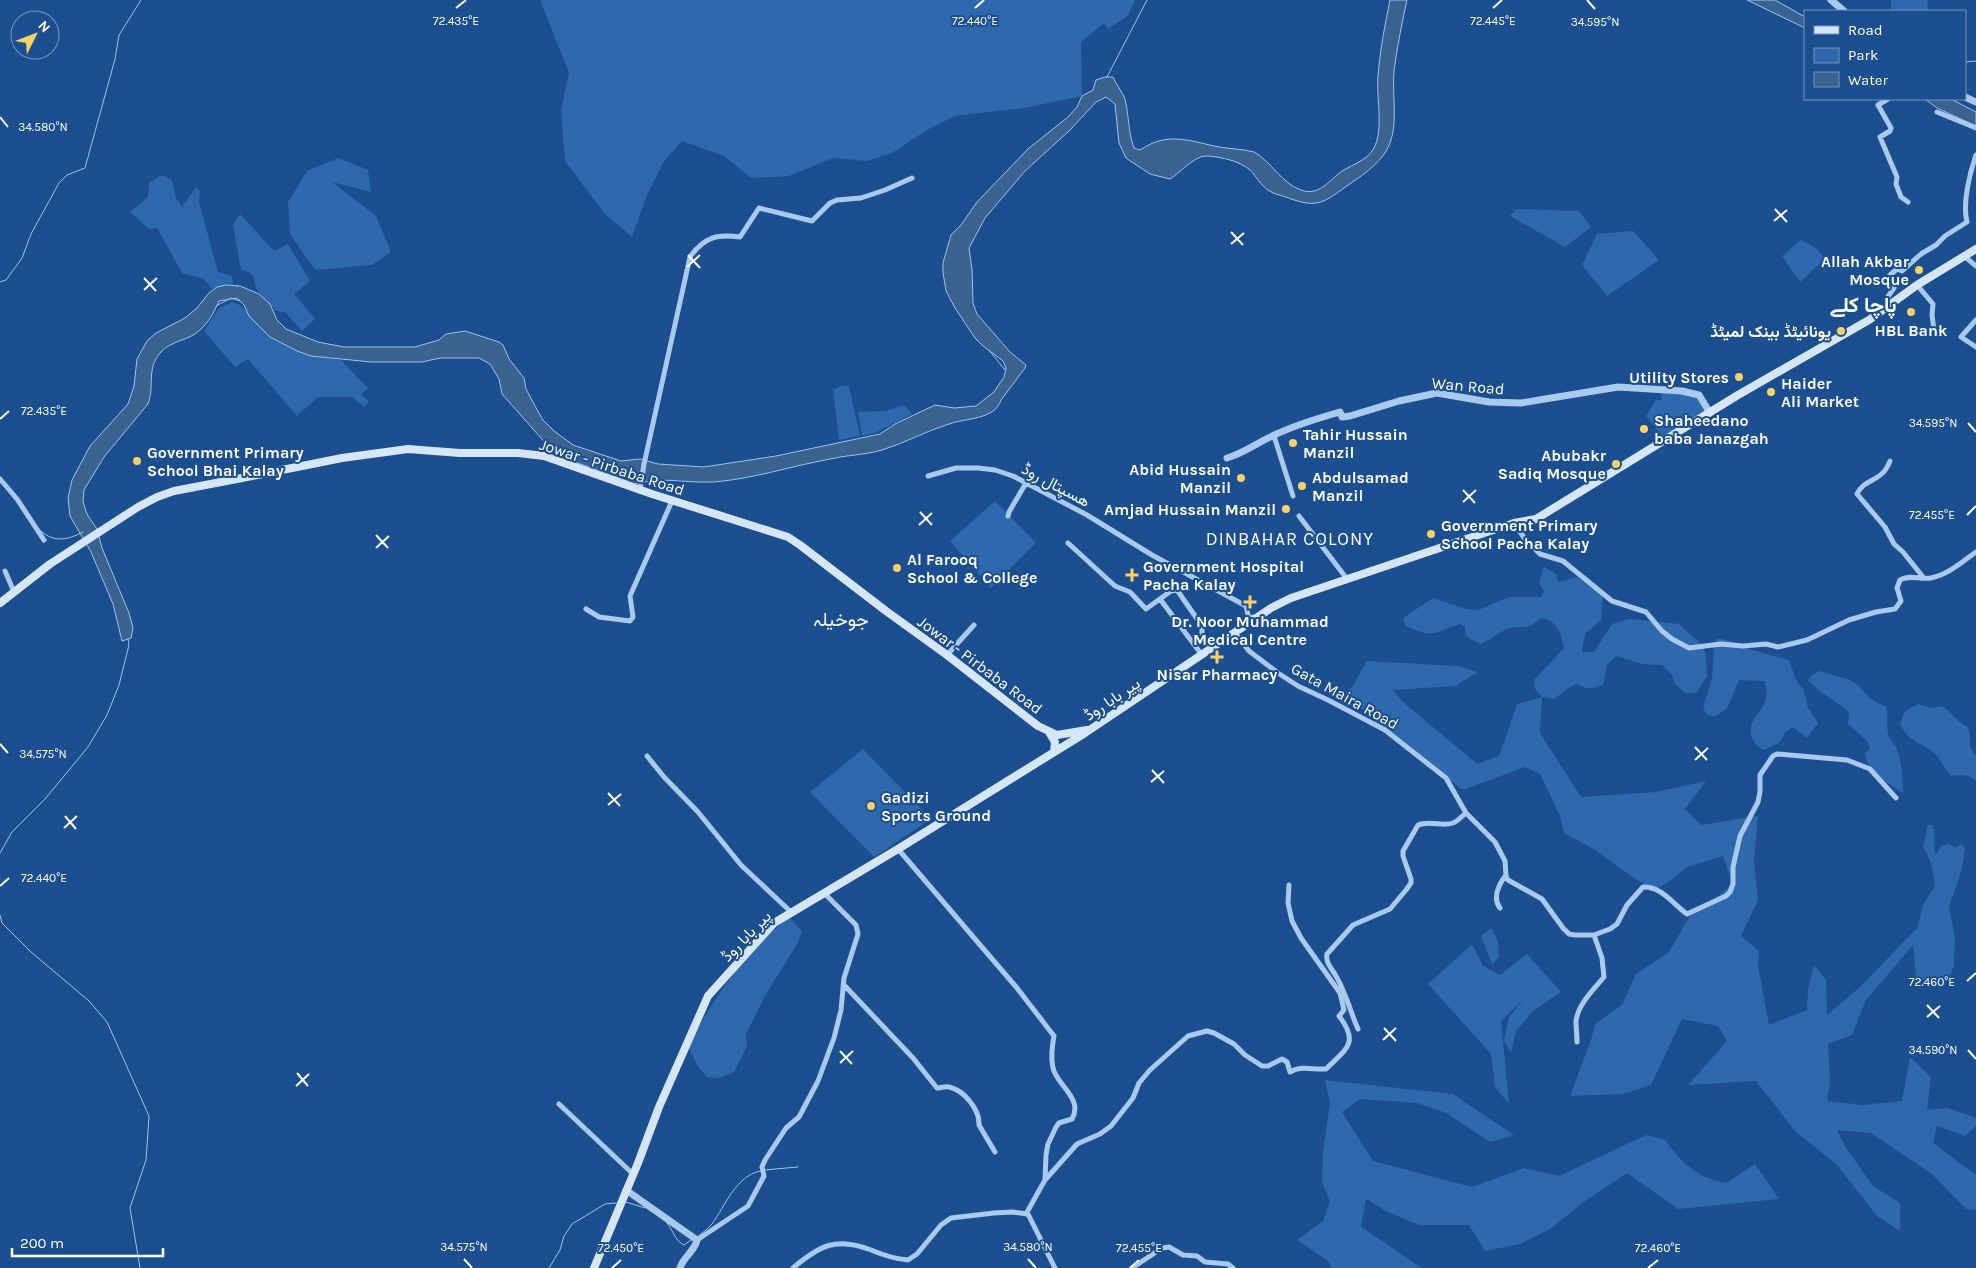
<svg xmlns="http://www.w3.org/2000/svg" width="1976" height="1268" viewBox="0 0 1976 1268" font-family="Karla,Vazirmatn,sans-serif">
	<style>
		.green { fill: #2e69ad }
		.water { fill: #3c6290; stroke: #9cc4f0 }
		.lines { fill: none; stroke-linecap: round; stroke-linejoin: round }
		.stream { stroke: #9cc4f0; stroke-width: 1 }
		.minor { stroke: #a9c9ee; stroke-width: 5 }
		.tertiary { stroke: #a9c9ee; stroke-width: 7 }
		.secondary { stroke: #d6e6fa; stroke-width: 8 }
		.ticks { fill: none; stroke: #fff; stroke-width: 2 }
		.poi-dot { fill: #ffd166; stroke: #1b4f8f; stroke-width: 2 }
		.labels { text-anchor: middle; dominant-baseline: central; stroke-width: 4; stroke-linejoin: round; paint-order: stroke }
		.poi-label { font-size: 16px; font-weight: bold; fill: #fff; stroke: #1b4f8f; text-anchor: start }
		.street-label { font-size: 16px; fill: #fff; stroke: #1b4f8f }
		.neighbourhood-label { font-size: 18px; letter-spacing: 1px; fill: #fff; stroke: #1b4f8f }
		.quarter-label { font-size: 19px; fill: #fff; stroke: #1b4f8f }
		.district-label { font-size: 21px; font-weight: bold; fill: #fff; stroke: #1b4f8f }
		.ticks-label { font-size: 12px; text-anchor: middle; fill: #fff; stroke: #1b4f8f; stroke-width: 4; stroke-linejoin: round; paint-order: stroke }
	</style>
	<rect width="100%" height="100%" fill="#1b4f8f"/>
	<!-- green -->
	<path class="green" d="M540,0H1135L1128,16L1108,29L1104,23L1081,42L1082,96L1024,108L955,116L927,130L892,153L867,161L833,158L789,176L751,178L724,156L682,141L664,161L647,195L632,237L604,213L565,161L561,110L569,73Z
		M1891,0H1928L1927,11H1891Z
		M338,158L368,170L371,192L332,182L376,216L391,252L372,265L315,270L290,234L288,202L307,171Z
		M162,175L172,180L176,198L182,207L196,187L200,191L199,202L218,272L232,276L233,284L212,289L204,279L182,273L157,228L149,229L130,212L148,197L149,183Z
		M1516,209L1579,211L1591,227L1565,247L1510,216Z
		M240,214L274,251L288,244L310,281L294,294L315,319L302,331L285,312L276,311C270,304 261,297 257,289C252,277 258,274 241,270L233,225Z
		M1633,231L1659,260L1607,296L1582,265L1597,234Z
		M1801,240L1816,248L1825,259L1800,282L1782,256Z
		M232,302L240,305L270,337L297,351L326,358L341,360L368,388L361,394L369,402L364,407L352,397H318L297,416L248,359L235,367L204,331L219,308Z
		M841,386H849L860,436L839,440L833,390Z
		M1661,392L1694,393L1710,413L1665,440L1646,416L1656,400H1662Z
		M904,405L912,414L875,433L862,436L858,412L886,411Z
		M995,501L1036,543L991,588L950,541Z
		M1544,567L1556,574L1558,582L1577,577L1594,587L1603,597L1601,620L1585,634L1582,652H1594L1612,624L1629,619L1679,624L1702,645L1706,655L1707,676L1696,693H1685L1675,684L1672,675L1662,665L1642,664L1616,656L1607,665L1603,685C1593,689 1587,690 1577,684L1570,687L1554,699L1542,697L1540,733L1581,797L1656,792L1706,781L1685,809L1701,825L1758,816L1754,862L1758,900L1741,936L1759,951L1758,966L1769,1025L1807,1010L1808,990L1814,965L1826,980L1827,1015L1860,987L1917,928L1923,905L1935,886L1931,863L1923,846L1928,825H1932C1937,837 1932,844 1936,854L1941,846L1949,844L1955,848L1962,844L1965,849L1962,869L1949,907L1955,937L1954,966L1944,987L1929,978L1921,984L1916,977L1913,945L1866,1000L1852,1035L1828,1044L1830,1082L1827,1101L1863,1105L1902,1101L1910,1057L1931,1077L1927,1110L1948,1108L1976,1118V1126L1965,1136L1937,1126L1933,1143L1976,1175V1210L1966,1209L1932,1174L1871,1133L1837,1130L1846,1148L1873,1186L1900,1203V1231L1877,1216L1836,1164L1795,1131L1756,1081L1688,1085L1727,1041L1718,1026L1682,1019L1651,1085L1623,1094L1570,1096L1591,1040L1595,1024L1622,1005L1636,974L1669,952L1692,912L1707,905L1733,884L1723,856L1687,867L1667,883L1655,890L1634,878L1597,851L1564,833L1560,816L1540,774L1525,767L1463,790L1404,745L1344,694L1353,686L1367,661L1458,666L1478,672L1455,686L1393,690L1402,701L1477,764L1499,756L1517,704L1542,697L1535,689L1534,680L1564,648C1560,633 1558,620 1540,618C1528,632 1520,624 1507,629C1498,633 1490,640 1481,644L1470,639L1465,634V627L1460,624C1431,633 1435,639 1406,626L1403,618L1433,598L1466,609L1478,610L1509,597H1541L1544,592L1539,582Z
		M1717,638L1730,641L1745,648L1789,660L1796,680L1804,691L1808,708L1818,723L1807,738L1793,727L1785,733L1779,743L1764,750C1759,748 1756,745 1753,740C1744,721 1764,713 1766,697C1767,692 1766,685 1765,681L1739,680L1727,709L1714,717L1706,714L1703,707L1712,679L1714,646Z
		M1820,671L1850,680L1859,686L1871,699L1886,707C1889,716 1886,724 1888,733C1889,740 1895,744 1897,750C1903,763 1902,779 1903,793C1888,783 1867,772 1865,753L1870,749L1867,741L1848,724L1849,712C1836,701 1819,693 1808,680L1812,675Z
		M1918,704L1931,708L1942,706C1952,713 1957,722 1968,727L1970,735V747L1976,756V781C1969,774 1960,775 1951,776C1944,769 1942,760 1935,754C1921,741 1908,743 1900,723L1905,711Z
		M863,749L931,819L874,857L810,792Z
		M790,918L802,932L797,944L766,994L746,1034L747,1046L734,1072L720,1078L707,1077L699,1068L689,1049C704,1009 753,940 790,918Z
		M1491,928L1498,941L1499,957L1492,964L1481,936Z
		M1472,944L1483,966L1500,975L1527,954L1561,992L1533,1011L1516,1031L1511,1053L1504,1040L1509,1017L1524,999L1501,1021L1509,1104L1495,1087L1491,1054L1428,984Z
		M1325,1080L1453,1094L1514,1135L1490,1142L1446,1113L1417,1103L1360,1099L1342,1112L1373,1161L1472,1187L1524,1168L1559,1176L1646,1135L1665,1140C1683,1164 1696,1177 1726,1183L1755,1164L1779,1199L1678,1209L1627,1173L1585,1201L1550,1229L1520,1244L1485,1251L1469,1225H1419L1386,1211L1366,1199L1361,1227L1422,1268H1332L1328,1261L1297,1240L1323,1221L1330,1201L1322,1182L1323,1151L1330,1103Z"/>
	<!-- water -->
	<path class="water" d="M1390,0H1407C1402,23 1397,47 1394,71C1392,95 1398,122 1390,143C1384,160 1366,173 1351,183C1324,202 1319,210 1286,197C1280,195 1273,194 1268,190C1261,186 1256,176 1250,170C1240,161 1221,157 1208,156C1195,155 1181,172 1170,179L1150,174L1126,158L1119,143L1115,104L1106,97L1096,102L1070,130L1025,171L985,218L969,248L972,270L973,303L977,314L1010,352L1026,365L1025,368L1001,400C995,420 965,418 949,424C926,431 905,443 882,450C865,455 847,455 830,459C792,466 752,479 714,482C696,483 676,480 657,480C650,480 643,483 635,484L572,461L549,447L502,394L499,379L490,364L479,358H440L422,362H371L311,356L297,351L270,337L249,316L244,305L237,298L219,301C214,312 209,322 200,330C189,341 171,340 160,353C146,370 155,386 148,404L104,457L84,490L83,502L87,514L97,529L102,548L129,613L133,628L131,638L122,641L113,604L91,552L70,516L68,498L72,480L90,446L128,404L134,386L137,359L147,341L156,333L185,318L196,309L209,293L217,287L226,285L240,286L259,294L270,304L277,320L286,329L318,342L344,347H415L439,340L446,334L465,331L499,342L503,345L509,359L524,378L526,389L535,406L543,420L554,431L573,445L621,461L640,459L658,464L704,467L776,456L880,434L895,424L935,405L954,408L976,406L994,392L1004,377L1006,368L1003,361L983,346L975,338L955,308L946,291L943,273V263L951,235L961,225L977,202L1028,149L1068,117L1077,107L1082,96L1093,90L1096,80L1105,77H1113C1116,85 1122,91 1125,99C1129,115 1128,132 1134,148L1140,150C1168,131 1189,141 1219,147C1231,149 1243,149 1254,152C1272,162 1281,183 1301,190C1316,196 1327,184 1337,175C1348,165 1367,162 1374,148C1384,129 1376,97 1378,76C1380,50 1385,25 1390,0Z
		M1747,0H1775L1805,17V28Z
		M1925,99H1951L1976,112V126L1937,108Z"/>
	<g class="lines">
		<!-- stream -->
		<path class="stream" d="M1965,62L1976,61
			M1107,77L1147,0
			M0,282L6,280L22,258L31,234L59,183L67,175L85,168L115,59L119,35L141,0
			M216,306L231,298L240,301
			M989,350L1005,370
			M41,531C54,543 68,540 83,532
			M0,853L12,832L45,799L88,747L107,715L119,685L129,645L128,639
			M0,915L2,923L31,952L89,1001L107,1022L149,1116L146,1160L130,1208L140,1268
			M764,1170L798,1167
			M626,1202L645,1208
			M667,1223C673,1230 675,1241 684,1245L691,1240
			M697,1237C702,1233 708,1229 712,1224C725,1206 736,1176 760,1171
			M549,1268L560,1250L564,1236L572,1224L605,1204L616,1203"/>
		<!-- minor -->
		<path class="minor" d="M1888,99L1878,105L1891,128L1890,131L1880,137L1897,177L1896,184L1901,197L1908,202
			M1937,112L1976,128
			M1964,256L1976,266
			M1917,285L1933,304L1932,315L1934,330
			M1890,305L1887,298L1894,288L1891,285L1894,281L1890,275L1897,269L1902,271L1921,254L1936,245L1945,236L1967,222C1962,204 1970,172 1976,155
			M1976,320L1961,337L1976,347
			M1274,436L1293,496
			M1890,461C1882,483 1865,477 1857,494L1885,527L1894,544L1903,552L1923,577
			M928,476L956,468H978L995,470L1013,476L1087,515L1152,555L1246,606L1249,619L1253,617
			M0,479L17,499L44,540
			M640,490L644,464L690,257C704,237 717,234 740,237L759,208L812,221L830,203L837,200L861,198L885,190L912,178
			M1008,516L1009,512L1026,483
			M1299,516L1347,579
			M1514,523L1525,539L1540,554L1563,561L1612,601L1646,612L1662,631L1672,639L1689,648L1721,644L1743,646L1766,644L1778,647L1807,640L1849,620L1876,612L1895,609L1901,601L1897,588L1900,580C1910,574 1920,580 1931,578C1949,574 1962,562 1976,552
			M1068,543L1115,586L1130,592L1146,609L1171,591L1177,590L1202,626V633L1212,648
			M5,571L14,592
			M1160,599L1202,655
			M586,609L599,617L630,621L633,617L630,596L672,501
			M1235,633L1249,651L1278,673L1298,686L1328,700L1385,730L1446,778L1466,813L1495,842L1505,861L1506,876L1508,880L1542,899L1563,928L1569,934L1575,935H1594L1610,929L1617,924L1627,905L1643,887C1661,886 1673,904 1687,914L1726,896L1730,892L1733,884V867L1740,836L1758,802L1760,792V775L1773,756L1777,754L1847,760L1870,769L1896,798
			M947,655L974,625
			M647,756L664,777L698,812L741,865L791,912
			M898,849L1017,988L1054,1036C1052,1047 1050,1060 1054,1071C1060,1087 1083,1100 1072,1119L1059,1123L1056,1127L1048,1144L1046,1155L1045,1180L1026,1214
			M1500,908C1492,898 1499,884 1506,875
			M844,985L913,1058L937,1088C940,1088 945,1086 949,1087C964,1090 980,1110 979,1125L995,1152
			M1358,1029C1350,1011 1346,993 1336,976C1332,969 1325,962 1327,954L1353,925L1390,909L1406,890L1411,883V879L1403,856V851L1418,825C1430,820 1442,827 1453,823C1458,821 1462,816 1466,813
			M1577,1042C1577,1035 1576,1028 1576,1021C1578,1004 1594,989 1604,977L1602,958L1594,935
			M559,1104L633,1174
			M1045,1180L1077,1144L1100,1134L1111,1126L1133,1098L1139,1083L1150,1070L1188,1036L1207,1031L1214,1033L1234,1044L1245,1055L1262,1066H1268L1282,1059L1287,1062L1290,1072C1302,1065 1313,1070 1326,1069C1346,1049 1360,1043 1339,1016L1344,1010L1340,993L1301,938L1292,921L1288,903L1289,885
			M697,1240L748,1206L764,1176L762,1167L765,1160L786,1128L799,1117L818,1081L834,1038L841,1010L844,978L858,934L856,925L824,893
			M793,1268C819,1246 836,1236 871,1250C883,1255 894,1259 908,1260L917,1254L941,1225L951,1218L994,1213L1012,1212L1028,1214L1055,1268
			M1132,1268L1162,1248L1169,1247L1183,1255L1197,1256L1205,1262L1228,1264L1233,1268"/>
		<!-- tertiary -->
		<path class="tertiary" d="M1831,0L1844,11
			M1965,97L1976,102
			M1227,458C1241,454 1253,446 1266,439C1289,427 1315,419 1340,412L1342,417L1350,416L1399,401L1437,393L1489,402L1521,403L1618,387L1682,391L1699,395L1710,413
			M626,1190L697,1240C695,1251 683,1257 680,1268"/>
		<!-- secondary -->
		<path class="secondary" d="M0,603L50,564L138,507L157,497L174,491L242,478L342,458L408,449L460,453H518L544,456L652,494L788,537L800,545L886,611L947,655L1038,726L1057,735L1087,730
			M1049,732L1055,742L1054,752
			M594,1268L638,1163L659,1107L708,996L774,923L898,849L1085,733L1271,608L1291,598L1514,523L1536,519L1738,395L1869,320L1917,285L1976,249"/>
	</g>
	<!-- ticks -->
	<path class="ticks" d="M1587,0L1595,9M456,8L466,0M975,8L984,0M1493,8L1502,0M0,117L8,127M1775,209L1787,222M1774,221L1787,210M1231,232L1243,245M1231,244L1244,233M688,255L700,268M687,267L700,255M144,278L156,291M144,290L157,278M0,419L9,411M1968,423L1976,432M1463,490L1475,503M1463,502L1476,490M920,512L932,525M1967,515L1976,506M919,525L932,513M376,535L388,548M376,548L389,536M0,744L8,753M1695,747L1707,760M1695,760L1708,748M1152,770L1164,783M1151,782L1164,771M608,793L620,806M608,805L621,794M65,816L76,829M64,828L77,816M0,886L9,878M1967,981L1976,973M1927,1005L1939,1018M1927,1017L1940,1006M1384,1028L1396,1041M1383,1040L1396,1028M1968,1050L1976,1059M840,1051L852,1064M840,1063L853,1051M297,1073L308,1086M296,1086L309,1074M464,1259L472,1268M1028,1259L1036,1268M612,1268L621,1260M1130,1268L1139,1260M1648,1268L1658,1260"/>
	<!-- markers -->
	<g class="poi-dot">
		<circle cx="1919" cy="270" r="5"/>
		<circle cx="1911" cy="312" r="5"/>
		<circle cx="1841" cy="331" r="5"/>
		<circle cx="1739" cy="377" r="5"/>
		<circle cx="1771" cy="392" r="5"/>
		<circle cx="1644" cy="429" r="5"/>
		<circle cx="1293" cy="443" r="5"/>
		<circle cx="137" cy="461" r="5"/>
		<circle cx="1616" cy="464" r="5"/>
		<circle cx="1241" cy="478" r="5"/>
		<circle cx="1302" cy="486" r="5"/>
		<circle cx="1286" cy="509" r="5"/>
		<circle cx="1431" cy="534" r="5"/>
		<circle cx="897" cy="568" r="5"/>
		<path d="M1129.5 567.5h5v5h5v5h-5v5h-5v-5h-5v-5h5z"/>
		<path d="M1247.5 594.5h5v5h5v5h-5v5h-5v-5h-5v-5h5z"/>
		<path d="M1214.5 649.5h5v5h5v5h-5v5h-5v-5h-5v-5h5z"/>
		<circle cx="871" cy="806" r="5"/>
	</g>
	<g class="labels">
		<!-- poi labels -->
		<g class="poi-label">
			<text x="1909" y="261" text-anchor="end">Allah Akbar<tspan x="1909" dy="18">Mosque</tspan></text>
			<text x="1911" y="330" text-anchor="middle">HBL Bank</text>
			<text x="1831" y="331" text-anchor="end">یونائیٹڈ بینک لمیٹڈ</text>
			<text x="1729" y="377" text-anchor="end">Utility Stores</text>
			<text x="1781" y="383">Haider<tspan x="1781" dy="18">Ali Market</tspan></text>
			<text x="1654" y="420">Shaheedano<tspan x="1654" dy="18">baba Janazgah</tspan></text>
			<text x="1303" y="434">Tahir Hussain<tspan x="1303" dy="18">Manzil</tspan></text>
			<text x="147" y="452">Government Primary<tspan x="147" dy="18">School Bhai Kalay</tspan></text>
			<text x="1606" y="455" text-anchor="end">Abubakr<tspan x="1606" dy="18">Sadiq Mosque</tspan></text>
			<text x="1231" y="469" text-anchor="end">Abid Hussain<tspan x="1231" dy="18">Manzil</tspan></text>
			<text x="1312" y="477">Abdulsamad<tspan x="1312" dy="18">Manzil</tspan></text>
			<text x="1276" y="509" text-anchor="end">Amjad Hussain Manzil</text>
			<text x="1441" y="525">Government Primary<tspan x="1441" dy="18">School Pacha Kalay</tspan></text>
			<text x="907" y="559">Al Farooq<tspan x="907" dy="18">School &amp; College</tspan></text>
			<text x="1143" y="566">Government Hospital<tspan x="1143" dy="18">Pacha Kalay</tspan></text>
			<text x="1250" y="621" text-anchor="middle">Dr. Noor Muhammad<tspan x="1250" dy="18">Medical Centre</tspan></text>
			<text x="1217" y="674" text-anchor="middle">Nisar Pharmacy</text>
			<text x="881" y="797">Gadizi<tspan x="881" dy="18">Sports Ground</tspan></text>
		</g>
		<!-- street labels -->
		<g class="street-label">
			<text transform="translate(1468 386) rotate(5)">Wan Road</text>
			<text transform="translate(612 467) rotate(18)">Jowar - Pirbaba Road</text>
			<text transform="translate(1056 485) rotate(28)">ھسپتال روڈ</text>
			<text transform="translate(980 665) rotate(37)">Jowar - Pirbaba Road</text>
			<text transform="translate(1345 696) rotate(29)">Gata Maira Road</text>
			<text transform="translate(1112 699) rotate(-34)">پیر بابا روڈ</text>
			<text transform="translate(746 936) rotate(-46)">پیر بابا روڈ</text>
		</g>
		<!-- neighbourhood labels -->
		<g class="neighbourhood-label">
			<text x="1290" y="539">DINBAHAR COLONY</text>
		</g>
		<!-- quarter labels -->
		<g class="quarter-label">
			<text x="841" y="620">جوخیلہ</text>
		</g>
		<!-- district labels -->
		<g class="district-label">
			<text x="1863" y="305">پاچا کلے</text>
		</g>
	</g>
	<g class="ticks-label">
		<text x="456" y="25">72.435°E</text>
		<text x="1493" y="25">72.445°E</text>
		<text x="975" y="25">72.440°E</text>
		<text x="1595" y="26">34.595°N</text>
		<text x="43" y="131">34.580°N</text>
		<text x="44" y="415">72.435°E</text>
		<text x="1933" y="427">34.595°N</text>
		<text x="1932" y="519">72.455°E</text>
		<text x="43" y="758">34.575°N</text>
		<text x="44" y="882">72.440°E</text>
		<text x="1932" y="986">72.460°E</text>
		<text x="1933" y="1054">34.590°N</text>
		<text x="464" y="1251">34.575°N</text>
		<text x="1028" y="1251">34.580°N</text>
		<text x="621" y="1252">72.450°E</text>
		<text x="1139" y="1252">72.455°E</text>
		<text x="1658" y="1252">72.460°E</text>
	</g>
	<!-- legend -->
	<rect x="1804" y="10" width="162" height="90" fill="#1b4f8f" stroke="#7695bc"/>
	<rect x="1814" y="26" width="25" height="8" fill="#d6e6fa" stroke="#7695bc"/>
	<text x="1848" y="35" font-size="15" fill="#ffffff">Road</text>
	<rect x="1814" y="48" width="25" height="15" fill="#2e69ad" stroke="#7695bc"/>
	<text x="1848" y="60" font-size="15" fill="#ffffff">Park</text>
	<rect x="1814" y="72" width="25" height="15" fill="#3c6290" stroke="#7695bc"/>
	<text x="1848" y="85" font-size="15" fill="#ffffff">Water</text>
	<!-- north arrow -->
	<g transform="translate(35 35) rotate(48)"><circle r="24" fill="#1b4f8f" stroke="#7695bc"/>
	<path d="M0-4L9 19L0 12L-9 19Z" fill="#ffd166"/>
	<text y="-8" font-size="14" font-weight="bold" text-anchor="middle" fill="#ffffff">N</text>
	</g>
	<!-- scale -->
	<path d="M12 1248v8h151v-8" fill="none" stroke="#ffffff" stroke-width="2.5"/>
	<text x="20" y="1248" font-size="15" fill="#ffffff" stroke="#1b4f8f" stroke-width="4" paint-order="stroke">200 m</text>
</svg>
